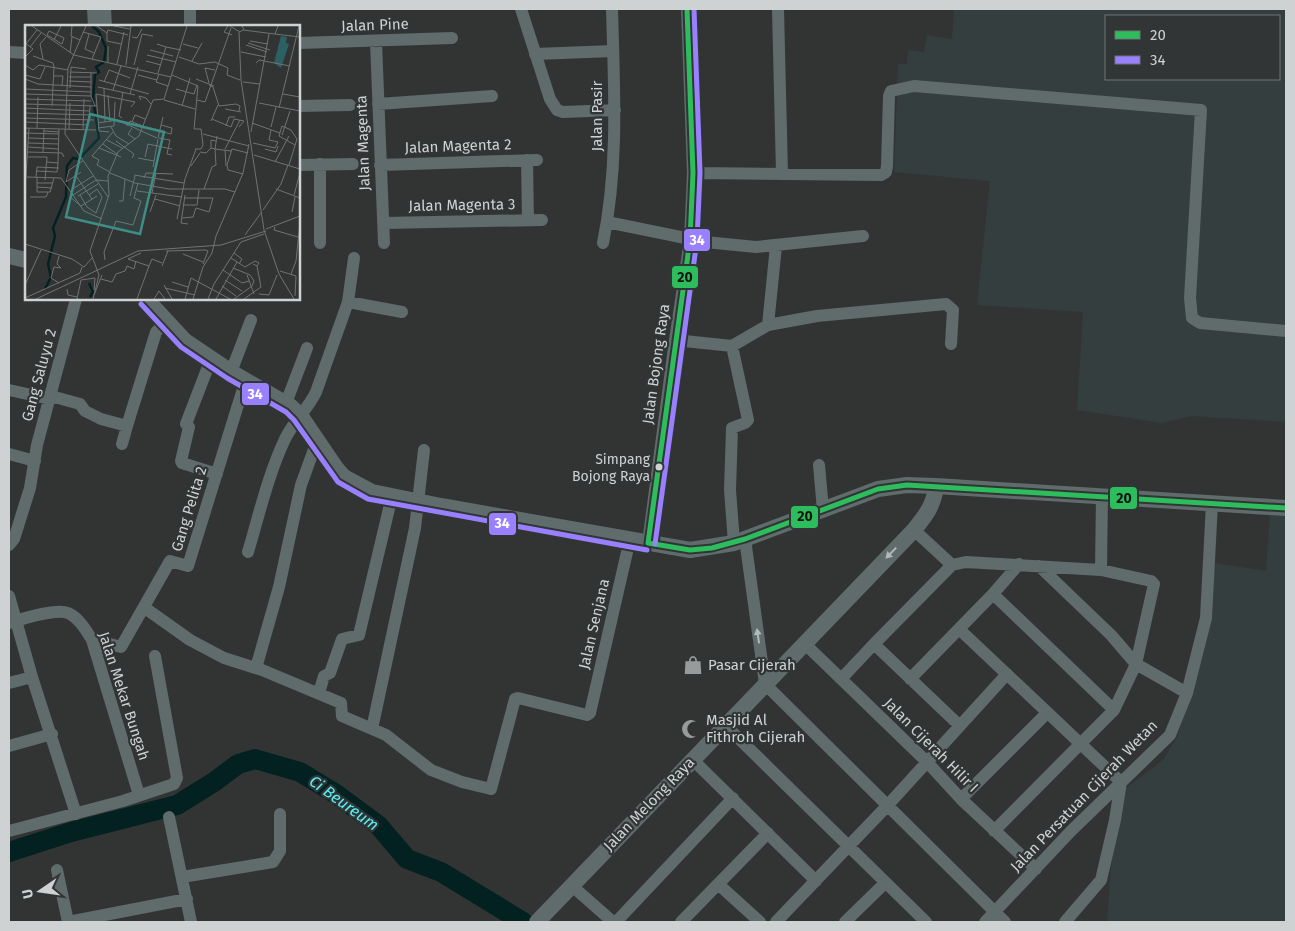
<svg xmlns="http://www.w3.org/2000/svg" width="1295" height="931" viewBox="0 0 1295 931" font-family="'Fira Sans',sans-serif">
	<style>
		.built { fill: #343e3e; fill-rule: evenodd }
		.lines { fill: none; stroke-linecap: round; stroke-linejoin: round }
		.river { stroke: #042122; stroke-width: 20 }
		.minor { stroke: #606b6b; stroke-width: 12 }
		.major { stroke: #606b6b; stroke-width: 16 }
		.bus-1-casing { stroke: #313535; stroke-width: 9 }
		.bus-2-casing { stroke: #313535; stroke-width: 9 }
		.bus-1 { stroke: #2dbd5d; stroke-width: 5 }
		.bus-2 { stroke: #9980ff; stroke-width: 5 }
		.oneway { fill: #b3b8b8 }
		.bus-dot { fill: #cfd2d2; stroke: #313535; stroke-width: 2 }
		.labels { text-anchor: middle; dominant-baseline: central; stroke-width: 4.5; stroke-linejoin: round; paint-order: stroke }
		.bus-label { font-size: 14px; fill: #cfd2d2; stroke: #313535; text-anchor: end }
		.street-label { font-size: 15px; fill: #cfd2d2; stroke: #313535 }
		.poi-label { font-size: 15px; fill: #cfd2d2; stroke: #313535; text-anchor: start }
		.water-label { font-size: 16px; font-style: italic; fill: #56f1f5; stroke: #313535 }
		.inset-river { fill: none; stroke: #042122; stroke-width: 2.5 }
		.inset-road { fill: none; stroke: #717373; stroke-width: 1 }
		.view { fill: #3f8d87; fill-opacity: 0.15; stroke: #3f8d87; stroke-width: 2.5 }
		.inset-edge { fill: none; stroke: #cfd2d2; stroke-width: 2.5 }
		.line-badge { stroke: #313535; stroke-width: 2 }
		.badge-label { font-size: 14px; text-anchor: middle; font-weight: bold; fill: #fff }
		.pale-badge-label { font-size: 14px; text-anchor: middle; font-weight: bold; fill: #111 }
	</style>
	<rect width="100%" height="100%" fill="#323434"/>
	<!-- built -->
	<path class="built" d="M954,9H1286V422L1191,416L1162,423L1077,410L1083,312L977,305L990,181L894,172L898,64H907L908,50L924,52L927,35L952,39ZM1106,16H1279V79H1106Z
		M1270,514L1286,515V922H1107L1112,854L1125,789L1163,760L1177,737L1204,653L1215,563L1266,571Z"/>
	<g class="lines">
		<!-- river -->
		<path class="river" d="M9,852L71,832L177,805L214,782L238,764L255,759L300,772L336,794L378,825L407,859L441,872L523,922"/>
		<!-- minor -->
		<path class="minor" d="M93,9L94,26
			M105,9L106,26
			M521,9L550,99L557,110L563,112L615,110
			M778,9L782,174
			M190,26V9
			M376,42L384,243
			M299,43L452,38
			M9,52L26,53
			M535,54L613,51
			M378,104L492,96
			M299,106L350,105
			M527,160L528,220
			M320,164V243
			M299,165L353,164
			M380,165L537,160
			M693,173L881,175L886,172L887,166L889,96L891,91L914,86L1201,110L1190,298L1192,318L1200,323L1286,331
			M607,222L705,242L756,247L863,236
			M383,223L542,220
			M603,243C619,165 614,87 612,9
			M348,302L354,258
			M768,325L776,246
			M675,340L732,346L768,325L817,316L946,304L953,310L951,344
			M732,346L748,420L745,423L732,428L730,490L734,543
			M211,359L186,424L189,427L181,461L182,463L217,474
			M231,372L251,320
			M9,390L50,399
			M51,396L80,404L85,411L101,419L127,426L156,332L167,321
			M286,403L307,348
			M122,444L127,426
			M9,454L35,461
			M819,465L823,510
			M914,530L952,565L874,644L960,726
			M745,539L765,684L1005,922
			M648,543L675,340L690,240L693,173L687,9
			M9,545L14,539L30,488L37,445L76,299
			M248,552C259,515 268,475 285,439C293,422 308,409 316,392L348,302L402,312
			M952,565L966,562L1101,570L1151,581L1154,584L1136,664L1114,710L994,831
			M1039,566L1111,635L1136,664L1187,693
			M1101,570L1102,496
			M993,594L1114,710
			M9,596L32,677L76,814
			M145,608L190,640L224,658L262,670L341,703L342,716L386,735L431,770L462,782L491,789L515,699L518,698L587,715L590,713L630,539
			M9,623C22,619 56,608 68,613C79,618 86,630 92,640L139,795
			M959,629L1121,782L1115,820L1101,880L1065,922
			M804,643L927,762L961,799L1036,869
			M95,648L110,644L121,647L170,561L188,566L242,392L247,381
			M256,668L279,587L301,485L317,441
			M841,679L874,644
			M910,679L993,594L1019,564
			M9,683L32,677
			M319,693L324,676L330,673L342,639L359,635L392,496
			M725,725L926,922
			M372,729L415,528L424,450
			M9,746L52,734
			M692,759L816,881
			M961,799L1047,713
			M169,817L191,922
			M9,831L123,801L174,784L177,778L155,656
			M57,870L68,922
			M182,877L273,862L280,851V814
			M718,884L760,922
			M571,885L613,922
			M68,922L187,899
			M616,922L733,798
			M681,922L768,833
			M776,922L887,806L1007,674
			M845,922L885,883
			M985,922L1071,831L1170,735L1187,693L1206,618L1212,503"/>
		<!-- major -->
		<path class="major" d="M9,256L26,260
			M146,299L185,341L231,372L290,406L300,415L336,468L344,477L372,492L441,506L690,550L734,543L878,489L907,485L936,486L1286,508
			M537,922L914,530C926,515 934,505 936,486"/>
		<!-- bus-1 casing -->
		<g class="bus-1-casing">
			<path id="bus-1" d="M648,543L690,550L712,548L745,539L878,489L907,485L1286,508
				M648,543L690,240L693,173L687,9"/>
		</g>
		<!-- bus-2 casing -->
		<g class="bus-2-casing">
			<path id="bus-2" d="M141,304L181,347L227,378L286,412L294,420L338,482L368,499L647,550
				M655,544L697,240L700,173L694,9"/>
		</g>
		<!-- bus-1 -->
		<use href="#bus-1" class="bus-1"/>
		<!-- bus-2 -->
		<use href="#bus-2" class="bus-2"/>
	</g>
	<!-- one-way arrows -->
	<defs><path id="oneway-solid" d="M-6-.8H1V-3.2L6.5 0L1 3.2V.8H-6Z" transform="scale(1.25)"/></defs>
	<g class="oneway">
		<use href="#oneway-solid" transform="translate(891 553) rotate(134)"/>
		<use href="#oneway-solid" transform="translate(758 636) rotate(-98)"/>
	</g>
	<!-- icons -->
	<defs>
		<g id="shop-bare" transform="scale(1.5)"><path d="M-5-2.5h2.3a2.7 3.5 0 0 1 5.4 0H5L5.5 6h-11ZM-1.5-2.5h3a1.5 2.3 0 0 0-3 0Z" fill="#989b9b" stroke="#313535" stroke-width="2.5" paint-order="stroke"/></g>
		<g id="mosque-bare" transform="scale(1.5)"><path d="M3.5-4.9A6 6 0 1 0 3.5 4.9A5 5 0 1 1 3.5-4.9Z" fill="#989b9b" stroke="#313535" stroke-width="2.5" paint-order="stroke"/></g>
	</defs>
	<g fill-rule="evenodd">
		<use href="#shop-bare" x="693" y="665"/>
		<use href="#mosque-bare" x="691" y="729"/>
	</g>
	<!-- markers -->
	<circle class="bus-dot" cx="659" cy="467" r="4.5"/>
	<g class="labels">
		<!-- bus labels -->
		<g class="bus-label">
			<text x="650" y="459">Simpang<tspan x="650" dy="17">Bojong Raya</tspan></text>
		</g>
		<!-- street labels -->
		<g class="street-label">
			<text transform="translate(375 25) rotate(-2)">Jalan Pine</text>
			<text transform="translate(597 116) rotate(-90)">Jalan Pasir</text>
			<text transform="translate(363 143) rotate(-92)">Jalan Magenta</text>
			<text transform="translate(458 146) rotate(-2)">Jalan Magenta 2</text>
			<text transform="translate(462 205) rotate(-1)">Jalan Magenta 3</text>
			<text transform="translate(656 364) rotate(-82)">Jalan Bojong Raya</text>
			<text transform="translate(39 375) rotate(-75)">Gang Saluyu 2</text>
			<text transform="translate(189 509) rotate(-73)">Gang Pelita 2</text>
			<text transform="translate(594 624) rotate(-77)">Jalan Senjana</text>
			<text transform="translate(124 696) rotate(72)">Jalan Mekar Bungah</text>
			<text transform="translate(931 745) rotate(45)">Jalan Cijerah Hilir I</text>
			<text transform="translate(1084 796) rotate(-46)">Jalan Persatuan Cijerah Wetan</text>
			<text transform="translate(649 804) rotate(-46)">Jalan Melong Raya</text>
		</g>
		<!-- poi labels -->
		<g class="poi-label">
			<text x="708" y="665">Pasar Cijerah</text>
			<text x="706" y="720">Masjid Al<tspan x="706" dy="17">Fithroh Cijerah</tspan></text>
		</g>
		<!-- water labels -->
		<g class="water-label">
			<text transform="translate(344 803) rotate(36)">Ci Beureum</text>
		</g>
	</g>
	<!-- overview -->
	<g transform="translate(25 25)">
		<rect width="275" height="275" fill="#323434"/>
		<path d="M256,11L262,12L261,18L264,19L256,43L249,38Z" fill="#2c6163"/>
		<path class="inset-river" d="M64,258L68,267L65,272M20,264L26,252L23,239L30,211L28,203L41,172L42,141L48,133L54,134L74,113L68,73L70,50L74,47L71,42L79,37L81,23L74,7L67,1"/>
		<path class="inset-road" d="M7,1L49,30M47,1L46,11L55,15M61,1L43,43L40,109L83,172M72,1L82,8L83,5L103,10M89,1L105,4M203,1L199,7L207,10M205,1L215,7L219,4L217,1M218,5L250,9L253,1M24,6L39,13L37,19L22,10ZM58,7L76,12L67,34M214,7L216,55L239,205L254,249L269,274M82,8V16L96,19M64,9L60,24L69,28M250,9L275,12M107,12L112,13L117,4M29,15L36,1M225,16L243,19M0,18L8,24L0,32M223,18L245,25M1,19L12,5M132,19L141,22L133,48M158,19L173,23M221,20L242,27M5,22L16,8M141,22L156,25M125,25L148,31M216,27L241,32M45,28L47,12M49,30L146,52M122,30L151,37M8,31L28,38L29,42M154,32L174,39L190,37L203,43L202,50L215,55M18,34L15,19L21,12M121,36L136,40M167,36L177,18M83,37V21M231,38L234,35L265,41M92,39L99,7M0,40L8,45L14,40L43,45M101,40L106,1M109,40L117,9L128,11M46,42L61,44M45,47L72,48M66,48V71L70,81M134,49L131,57L143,61M0,50L15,54L20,42M113,50L132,55M147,50L173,61L169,104H176L178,120L176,124H170M28,51H38L37,60M44,52H66M0,54L13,59L66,62M171,54L189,61M74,55L124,69M44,56L66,57M79,57L84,45L105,53M218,57L235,59M184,58L180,43L190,45M184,60L188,62L194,81L211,79L215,81L214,86M73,62L110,70M45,63L46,42M79,63L80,97M0,64L66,67M151,64L169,69L172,60M88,65L96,41M0,69L66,71M105,69L113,42M258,69L275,72M83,70L85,97M0,74L66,76M116,75L114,71L121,73L126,79M139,75L170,84M172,75L180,77L206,3M234,78L275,86M0,79L72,81M27,81L29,42M157,81L165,53M0,83L65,86M254,83L274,1M200,84L216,87M0,88L65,90M0,93L69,95M97,93L94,91L98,67M187,94L206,102L209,94L219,96L214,102M186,96L193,80M0,97L64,100M64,97L65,81M107,97L110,90L120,94M73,98L92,95L132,113M227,98L255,108M136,100L147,103L146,109L138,107M102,101L105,96L118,101M201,101L204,92H210M86,102L91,111L104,119M246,102L251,82M0,103L71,105M12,103L13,72M73,103L89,101L90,77M107,103L103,109L110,114M44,104L45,78M58,105L59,74M19,106L34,107M84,107L74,106L71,69L110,77L106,82M226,107L244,9M0,108L34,109M178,109L224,121M257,110L265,86M192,111L190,124L206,126M3,113L34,114M133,113L138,92M134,113L145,115L142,129L147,130M82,115L97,123M91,116L109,129L107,133M3,118L34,119M228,118L250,123L253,117L244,115L246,105M78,119L92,129M3,122L33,124M74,123L96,132M200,124L215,95M240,124L251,127L253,121M200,125L201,141M3,127L37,128L39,132M18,127L19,104M175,127L181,128L186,123V115L191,116M229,130L275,144M3,132H22L20,155M120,132L123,119L147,124M113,133L129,136M22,137L33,138L34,104M250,137L264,111M264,140L272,114L266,105L257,101L254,111L270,120M166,141L175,128M128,142L133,114M11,146L32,147L33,138M85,147L72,140L74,135L67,131L88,107M85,148L110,158L144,164H200L210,167M218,149L203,145L202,140L207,124L223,128M109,150L159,158M51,151L67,174M2,152L36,153L59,186L77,194M11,152L12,142L34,143M12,152V167H25L29,153M119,153L121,148L148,149M41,157L44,145L58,136M41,157L56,147M12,158H28M12,162L27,163M179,164L187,142L191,140L190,124L186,123M251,164L275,173M46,165L68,151M0,166L4,103M112,166L157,172M127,168L131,148M55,170L62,182L71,188L77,172M64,170L72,164L77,172M160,170L156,198L163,199M269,170L275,148M53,171L73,159M72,171L56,181L45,172L71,155L83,156M105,171L110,151M5,172H21L23,167M159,173H188L184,187L171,183M130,174L155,181M94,176H98L100,154M158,180H172L174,165M238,185L256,159L263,140M125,187L131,170M267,187L270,172M157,193L168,192L171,183M152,194L160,154L171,124M250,202L249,205L273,212M241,204L275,191M220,210L236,188M0,219L47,234L59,242L67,233M141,226L180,225L183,226L178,239M209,228L217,234L214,239M158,229L178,237M34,231L32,239L36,243L29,242L26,253L34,258M206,233L220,242L230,236L234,238L232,241L228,239M80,235L79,227L91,196L108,200L116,176L109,173L113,158M124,241L127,234L137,238M137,241L143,226M208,243L225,250L229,256L227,261L209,274M198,245L217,258L224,256M255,246L271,251L270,271M266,249L271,236L275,198M222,250L229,269M76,254L87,257L91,249L100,246L102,241L109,244L111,236M200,255L217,266M147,257L163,262M0,260L16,225M139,260L147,274M197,261L211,271M140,263L170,270M42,264L43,270L52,272M234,269L244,270L252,250M69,270L77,250M0,273L55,248L57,242M11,274L113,226L196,220L241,206M52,274L56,255L70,253L69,265M68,274L74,250L65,226L84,170L83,151L93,127L114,111L128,75L139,74L162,1M112,274L124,241L103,234L116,228M129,274L134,266L140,274M160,274L166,253L205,274M168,274L178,242L187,228L191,211L218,148L224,119M183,274L189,259L216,217L239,209M191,274L212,237M219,274L236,262L232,241"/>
		<path class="view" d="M65,89L139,107L115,209L41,192Z"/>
		<rect width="275" height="275" class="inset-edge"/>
	</g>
	<g class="line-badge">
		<rect x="683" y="228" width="28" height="24" rx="5" fill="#9980ff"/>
		<rect x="671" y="265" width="28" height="24" rx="5" fill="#2dbd5d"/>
		<rect x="241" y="382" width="29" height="24" rx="5" fill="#9980ff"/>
		<rect x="1109" y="486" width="29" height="24" rx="5" fill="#2dbd5d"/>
		<rect x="790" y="505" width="29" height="24" rx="5" fill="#2dbd5d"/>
		<rect x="488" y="512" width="29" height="24" rx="5" fill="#9980ff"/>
	</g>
	<g class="badge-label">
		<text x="697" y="245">34</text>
		<text x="255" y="399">34</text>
		<text x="502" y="528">34</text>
	</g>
	<g class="pale-badge-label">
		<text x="685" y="282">20</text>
		<text x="1124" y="503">20</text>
		<text x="805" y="521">20</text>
	</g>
	<!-- border -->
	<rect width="1295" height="931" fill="none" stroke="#cfd2d2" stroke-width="20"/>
	<!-- legend -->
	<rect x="1105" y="15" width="175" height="65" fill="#313535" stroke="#707474"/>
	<rect x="1115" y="31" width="25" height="8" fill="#2dbd5d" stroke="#707474"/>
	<text x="1150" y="40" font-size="15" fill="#cfd2d2">20</text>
	<rect x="1115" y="56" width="25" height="8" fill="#9980ff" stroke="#707474"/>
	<text x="1150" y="65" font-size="15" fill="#cfd2d2">34</text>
	<!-- north arrow -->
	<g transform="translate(40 891) rotate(257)" stroke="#313535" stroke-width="4" paint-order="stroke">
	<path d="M0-4L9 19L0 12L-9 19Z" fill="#cfd2d2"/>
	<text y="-8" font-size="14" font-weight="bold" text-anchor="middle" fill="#cfd2d2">U</text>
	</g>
</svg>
